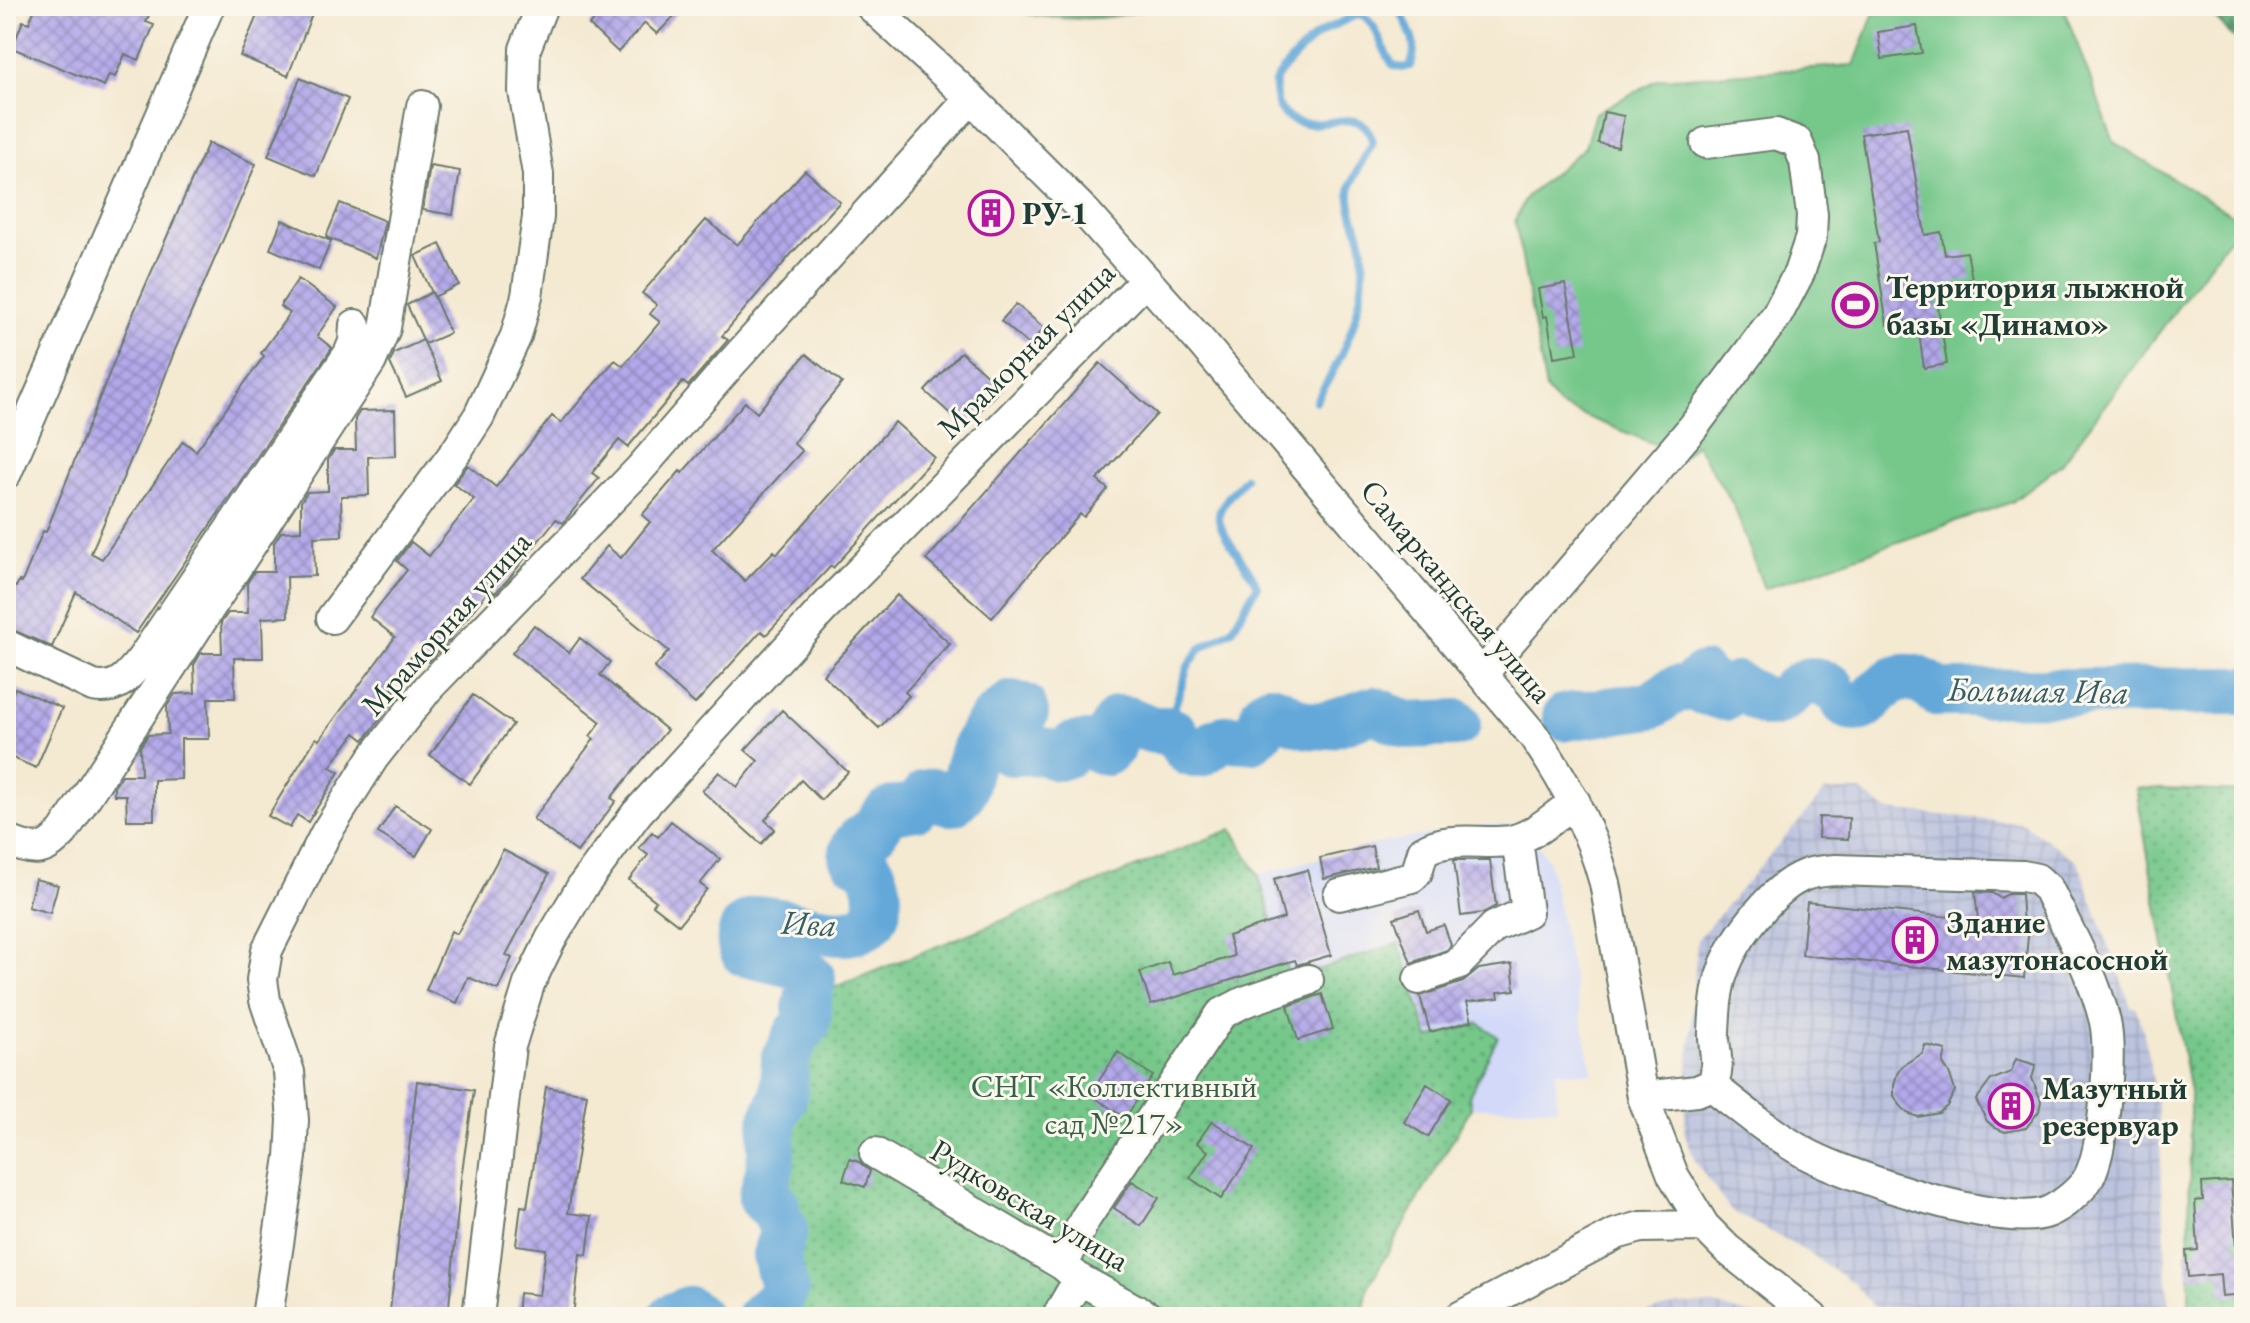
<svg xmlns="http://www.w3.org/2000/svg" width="2250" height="1323" viewBox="0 0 2250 1323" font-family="'EB Garamond',serif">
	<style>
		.built { fill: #d2d9f9 }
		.industrial { fill: url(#industrial-grid) }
		.grass { fill: url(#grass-dots); stroke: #4a825f; stroke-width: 2 }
		.forest { fill: url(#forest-firs); stroke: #3f7455; stroke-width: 2 }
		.pitch { fill: #74c78a; stroke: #4a825f; stroke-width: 2 }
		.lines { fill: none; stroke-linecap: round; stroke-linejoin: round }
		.stream { stroke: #64a8d9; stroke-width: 8 }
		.river { stroke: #64a8d9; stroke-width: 48 }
		.building { fill: url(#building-cross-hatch) }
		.minor-casing { stroke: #6a796b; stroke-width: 34 }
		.minor { stroke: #fff; stroke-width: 30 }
		.labels { text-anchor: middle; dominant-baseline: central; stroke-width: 6; stroke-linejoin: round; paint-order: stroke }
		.poi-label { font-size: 32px; font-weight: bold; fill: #1f3d34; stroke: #fbf7ec; text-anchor: start }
		.street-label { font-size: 32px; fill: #1f3d34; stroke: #fbf7ec }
		.park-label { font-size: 32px; fill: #34604a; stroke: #fbf7ec }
		.water-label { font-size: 34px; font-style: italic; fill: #345d66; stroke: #fbf7ec }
	</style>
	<defs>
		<pattern id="industrial-grid" width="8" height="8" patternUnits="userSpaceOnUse" patternTransform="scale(2)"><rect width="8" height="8" fill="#bcc3de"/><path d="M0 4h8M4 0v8" fill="none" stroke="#a1a8bf"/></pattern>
		<pattern id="grass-dots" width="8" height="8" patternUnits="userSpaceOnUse" patternTransform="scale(2)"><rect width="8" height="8" fill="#74c78a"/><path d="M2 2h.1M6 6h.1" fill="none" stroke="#5fa372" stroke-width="1.8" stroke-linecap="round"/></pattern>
		<pattern id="forest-firs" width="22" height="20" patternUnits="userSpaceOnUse" patternTransform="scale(2)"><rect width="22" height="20" fill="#5fac76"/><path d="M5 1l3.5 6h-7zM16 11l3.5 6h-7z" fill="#4e8d62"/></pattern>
		<pattern id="building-cross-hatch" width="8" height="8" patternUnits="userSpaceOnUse" patternTransform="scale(2)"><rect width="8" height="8" fill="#b3a8ea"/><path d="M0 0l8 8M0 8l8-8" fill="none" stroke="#918abe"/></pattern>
	</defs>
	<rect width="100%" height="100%" fill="#fbf7ec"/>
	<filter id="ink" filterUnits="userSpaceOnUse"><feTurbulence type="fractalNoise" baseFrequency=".0125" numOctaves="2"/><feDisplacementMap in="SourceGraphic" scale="16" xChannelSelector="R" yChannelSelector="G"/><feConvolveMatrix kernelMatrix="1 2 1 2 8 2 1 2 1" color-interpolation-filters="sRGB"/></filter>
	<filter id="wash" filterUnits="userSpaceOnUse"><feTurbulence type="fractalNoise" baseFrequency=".006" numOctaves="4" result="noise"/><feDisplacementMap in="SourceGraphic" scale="32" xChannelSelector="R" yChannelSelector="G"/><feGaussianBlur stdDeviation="1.8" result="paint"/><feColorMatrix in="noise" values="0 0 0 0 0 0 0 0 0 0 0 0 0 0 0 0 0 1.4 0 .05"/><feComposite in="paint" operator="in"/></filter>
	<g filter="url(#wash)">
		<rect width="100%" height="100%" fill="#f4e9d1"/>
		<!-- built -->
		<path class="built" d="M1483,825H1522L1532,844L1540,847L1549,862L1593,1074L1556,1071L1557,1108H1471L1469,1096L1479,1024L1429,1039L1290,979L1258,874L1380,843Z"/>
		<!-- industrial -->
		<path class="industrial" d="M1825,791H1861L1887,810L2021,822L2078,862L2131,1007H2135L2143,1029L2158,1109L2169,1317H1882L1853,1283L1805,1251L1730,1210L1696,1163L1684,1132L1697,940Z
			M1678,1304L1714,1305L1762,1317H1627Z"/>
		<!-- grass -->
		<path class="grass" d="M2136,788L2244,792V1317H2189L2190,1092Z
			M1232,829L1258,874L1290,979L1399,943L1429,1038L1479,1023L1498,1037L1469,1096L1471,1108L1368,1287L1363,1317H759L815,995Z"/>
		<!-- forest -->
		<path class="forest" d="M1004,6H1152C1121,22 1034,23 1004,6Z
			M2204,6H2244V49Z"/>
		<!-- pitch -->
		<path class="pitch" d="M1939,6H2063L2114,142L2242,221L2061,464L2012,502L1764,589L1734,506L1696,444L1684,456L1560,406L1546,390L1515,220L1527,196L1585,147L1595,113L1659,79L1854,65L1874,13Z"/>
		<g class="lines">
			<!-- stream -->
			<path class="stream" d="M1316,401C1344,355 1367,307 1363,251C1362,232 1348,211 1350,192C1351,178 1367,155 1373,141C1370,134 1367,126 1359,122C1343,116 1318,128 1298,122C1288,119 1280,112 1277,102C1276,96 1274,89 1275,83C1277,73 1306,45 1315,37C1327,28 1345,20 1359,14C1378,20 1380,50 1394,66L1403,68L1410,66C1421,45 1406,25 1398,6
				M1159,730L1171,718L1188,666L1201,648L1232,630L1257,586C1250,565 1216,533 1219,514C1222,501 1237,488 1245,478"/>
			<!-- river -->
			<path class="river" d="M1845,703C1871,723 1875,675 1910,678C1921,679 1931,687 1939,693L2244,691
				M1566,717L1652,705L1674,690L1688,687L1703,676L1707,682L1703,691L1724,697L1729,688L1736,685L1769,704C1796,699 1797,668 1831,687
				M672,1317L688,1310L698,1317
				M760,1317L778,1301L785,1290L776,1256L784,1229L777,1216L776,1205L767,1203L762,1198L770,1168L773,1119L784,1096L785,1059L798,1033L806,1025L808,1015L806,1008L812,979L800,966L745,953C736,941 741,922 758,920C786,917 876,959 878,901C878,886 874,872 864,861L856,860L852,856C854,841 863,836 875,830C889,804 892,811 916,807L927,793L932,792L948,802H953L963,792C971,755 977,727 1012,704L1023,707L1025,713C1016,728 1001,732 1010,752L1043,751L1058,757L1067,754L1073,746L1088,745L1106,752L1113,745C1111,733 1111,728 1119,719C1131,718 1142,728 1155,730C1162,731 1167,728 1173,732C1181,738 1182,752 1194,754C1204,755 1212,743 1221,740C1231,736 1241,740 1252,739L1260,731L1264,713L1270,708C1282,710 1288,718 1299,722C1325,733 1350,716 1374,710L1407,725L1457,723"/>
		</g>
		<g id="blocks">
			<!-- building -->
			<path class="building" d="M36,6H153L146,22L154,25L139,60L125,54L115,77L109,75L104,86L12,48L23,21L29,23Z
				M261,6H315L288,76L240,56Z
				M607,6H684L657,34L645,23L618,52L589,25Z
				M1917,26L1922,53L1882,59L1878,32Z
				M300,78L348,99L316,176L268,156Z
				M1604,112L1624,116L1618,147L1598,143Z
				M1907,127L1925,235L1941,232L1945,255L1967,252L1972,279L1935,288L1947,364L1924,368L1917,320L1887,325L1874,243L1879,242L1861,134Z
				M208,143L256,164L174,352L156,401L91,553L102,559L183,441L196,451L264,356L261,353L290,313L280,306L298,279L337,307L317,336L332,348L136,633L76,592L52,647L6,627V583L16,587L19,581L22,582L43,531L46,532L133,314Z
				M430,166L460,171L453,215L423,210Z
				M805,170L840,202L793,252L722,336L728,340L688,386L683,382L628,447L619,440L592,473L599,478L563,523L556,519L510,577L495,593L490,589L450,639L428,662L415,652L389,686L399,694L381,718L364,740L355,733L330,767L339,772L308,822L297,815L290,828L268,816L316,738L319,740L395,637L370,617L407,570L397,561L411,542L429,556L474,499L454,484L468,465L496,487L552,416L561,423L615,360L623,366L660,322L650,314L657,305L642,293L706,220L737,245Z
				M340,203L385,221L376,258L326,237Z
				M282,220L331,241L319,270L270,249Z
				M440,244L459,285L434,297L415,256Z
				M1565,284L1578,353L1554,357L1547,316L1543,317L1538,289Z
				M432,292L450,333L425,344L407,305Z
				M1016,304L1044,328L1029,345L1001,321Z
				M423,340L442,381L406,397L390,363L394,353Z
				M961,352L1001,388L965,427L925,391Z
				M806,354L842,383L793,443L802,451L712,550L745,581L774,551L777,554L895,422L934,457L833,568L831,566L766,635L761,631L695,704L654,668L669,651L580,579L607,546L621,558L650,522L642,515L680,471L682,473L745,402L757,413Z
				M1100,363L1157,414L1097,480L1108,489L1084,517L1080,514L992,618L926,560Z
				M395,410L396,456L368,457L369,495L341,496L342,536L314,537L315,576L287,577L288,617L262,618L263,658H234L235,698H208L209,739H181V779L154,780V820H127L126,795H114V787L122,775H141L140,747L148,735L168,734L167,706L175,694L195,693L194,665L201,653H222L221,623L228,613H248L247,583L254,572H274V543L281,532L301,531V502L307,492L328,491V460L334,450H356L355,419L360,411Z
				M897,595L950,644L905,692L909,696L879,728L823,675Z
				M534,625L569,653L580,638L610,662L600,675L667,730L611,798L616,801L577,852L533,819L594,739L590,736L601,722L512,653Z
				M15,688L62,708L36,768L6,755V709Z
				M473,695L513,724L470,784L430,755Z
				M782,710L848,772L821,800L801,780L765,820L775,829L761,844L702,791L719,772L737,787L758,761L745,750Z
				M395,806L432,829L416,856L378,833Z
				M1819,817L1849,818L1848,839L1818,838Z
				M671,821L720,859L700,884L707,889L679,925L653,905L656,901L629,880L648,855L639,848L652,832L658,837Z
				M1372,846L1376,867L1324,879L1320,858Z
				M503,850L549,874L506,955L512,958L498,990L468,977L457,1003L426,990L451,931L457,934Z
				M1454,860H1490L1496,906L1483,913L1461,916Z
				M1307,870L1331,955L1297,965L1295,960L1151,1005L1140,972L1168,962L1173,975L1234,956L1228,936L1284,918L1274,879Z
				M35,879L58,885L50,913L28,907Z
				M1975,892L1992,893L2000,898L2008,894H2021L2023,925L2029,926L2024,978L1802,955L1807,902L1978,920Z
				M1419,910L1426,931L1444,925L1451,945L1447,950L1411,963L1394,918Z
				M1512,964L1515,990L1498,992L1499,998L1467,1002L1472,1021L1430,1032L1420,996L1463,982L1479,969Z
				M1322,994L1333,1029L1298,1040L1288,1006Z
				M1925,1045L1946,1050L1943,1064L1950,1075L1955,1091L1947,1106L1939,1113L1918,1117L1907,1113L1900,1105L1894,1096V1085L1897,1074L1903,1065L1923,1053Z
				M1118,1052L1153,1076L1125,1118L1090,1094Z
				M2016,1059L2036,1065L2032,1078L2041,1101L2039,1111L2026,1128L2005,1132L1995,1128L1987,1121L1976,1100L1991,1080L2011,1072Z
				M417,1081L474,1090L461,1178L448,1317L390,1311Z
				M1427,1084L1451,1099L1428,1137L1404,1122Z
				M546,1087L587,1094L568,1213L592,1216L587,1255L580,1254L573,1317H517L519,1293L539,1295L546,1249L516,1245L521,1206L527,1207Z
				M1212,1121L1254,1149L1221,1199L1190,1178L1208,1151L1197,1143Z
				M850,1159L859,1162L870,1171L865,1187L843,1180Z
				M1132,1181L1159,1198L1141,1226L1114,1208Z
				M2231,1181L2236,1247L2244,1246V1295L2222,1297L2220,1274L2188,1277L2186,1251L2198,1250L2195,1201L2203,1200L2202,1183Z"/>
		</g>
	</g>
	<g filter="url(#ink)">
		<use href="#blocks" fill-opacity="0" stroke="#6a796b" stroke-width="2"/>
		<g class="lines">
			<!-- minor casing -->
			<g class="minor-casing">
				<path id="minor" d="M871,6L971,98L1087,214L1202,343L1533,735C1566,782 1590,828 1605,883L1643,1097L1673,1175L1704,1226L1727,1249L1812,1317
					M6,473L209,6
					M332,618L457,450L479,416L516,336L527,296L538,217V174L524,91L525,49L542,6
					M6,645L93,686C117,691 128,677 142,659L349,354L354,342L355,325
					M1483,673L1694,426L1777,315L1799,273L1811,237L1812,215L1805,161L1797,142L1776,134L1706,143
					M6,840C33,851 42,855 63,832L371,361L385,328L422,106
					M1339,895L1412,877L1417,872L1423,851C1449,835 1482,845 1510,841C1533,837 1556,815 1575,802
					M1419,979L1457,965L1494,927L1527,912L1517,839
					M1643,1097L1697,1091L1711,1085C1722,1071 1713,1049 1714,1032C1715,1011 1716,990 1723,971C1734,939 1773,887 1805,875C1815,871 1826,871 1836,870L2023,876L2037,879L2048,889C2069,932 2094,974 2105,1022C2112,1053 2104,1148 2089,1177C2082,1190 2062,1206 2048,1212C2004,1230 1847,1176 1805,1153C1771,1134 1742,1109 1711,1085
					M875,1153L1063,1265L1079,1279L1148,1317
					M1063,1265L1085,1219L1221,1014L1244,1002L1308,980
					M267,1317L291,1157L293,1120L289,1072L265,1000L262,980L267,950L326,833L373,758L429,687L640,469L729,366L971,98
					M478,1317L510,1046L529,984L551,939L582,887L637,813L823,609L1146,280
					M1057,1317L1079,1279
					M1460,1317L1616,1234L1641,1227L1704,1226"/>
			</g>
			<!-- minor -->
			<use href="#minor" class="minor"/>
		</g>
	</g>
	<!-- icons -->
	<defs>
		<g id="building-ring" transform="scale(2.3)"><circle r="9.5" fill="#fbf7ec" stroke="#b5179e" stroke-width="1.5"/><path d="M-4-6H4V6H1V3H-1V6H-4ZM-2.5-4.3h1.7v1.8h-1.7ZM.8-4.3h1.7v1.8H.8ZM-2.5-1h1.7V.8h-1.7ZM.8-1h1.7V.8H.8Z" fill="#b5179e"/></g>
		<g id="stadium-ring" transform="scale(2.3)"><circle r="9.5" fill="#fbf7ec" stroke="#b5179e" stroke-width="1.5"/><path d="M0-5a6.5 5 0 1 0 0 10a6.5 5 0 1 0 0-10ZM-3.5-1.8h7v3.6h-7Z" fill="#b5179e"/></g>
	</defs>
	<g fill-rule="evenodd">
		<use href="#building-ring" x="991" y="213"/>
		<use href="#stadium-ring" x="1855" y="305"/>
		<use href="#building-ring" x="1915" y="940"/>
		<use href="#building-ring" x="2011" y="1106"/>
	</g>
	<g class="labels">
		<!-- poi labels -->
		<g class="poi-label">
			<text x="1022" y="213">РУ-1</text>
			<text x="1886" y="287">Территория лыжной<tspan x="1886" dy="37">базы «Динамо»</tspan></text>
			<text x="1946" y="922">Здание<tspan x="1946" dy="37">мазутонасосной</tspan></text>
			<text x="2042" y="1088">Мазутный<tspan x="2042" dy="37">резервуар</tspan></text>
		</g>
		<!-- street labels -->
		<g class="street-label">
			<text transform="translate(1026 350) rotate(-45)">Мраморная улица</text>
			<text transform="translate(1457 591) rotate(50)">Самаркандская улица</text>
			<text transform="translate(446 623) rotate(-48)">Мраморная улица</text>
			<text transform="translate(1030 1205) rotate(31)">Рудковская улица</text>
		</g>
		<!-- park labels -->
		<g class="park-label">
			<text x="1114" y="1086">СНТ «Коллективный<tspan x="1114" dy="37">сад №217»</tspan></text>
		</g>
		<!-- water labels -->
		<g class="water-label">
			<text transform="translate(2038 690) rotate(1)">Большая Ива</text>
			<text transform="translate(809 923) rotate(3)">Ива</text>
		</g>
	</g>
	<!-- margin -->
	<rect width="2250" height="1323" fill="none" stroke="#fbf7ec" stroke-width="32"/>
</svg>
